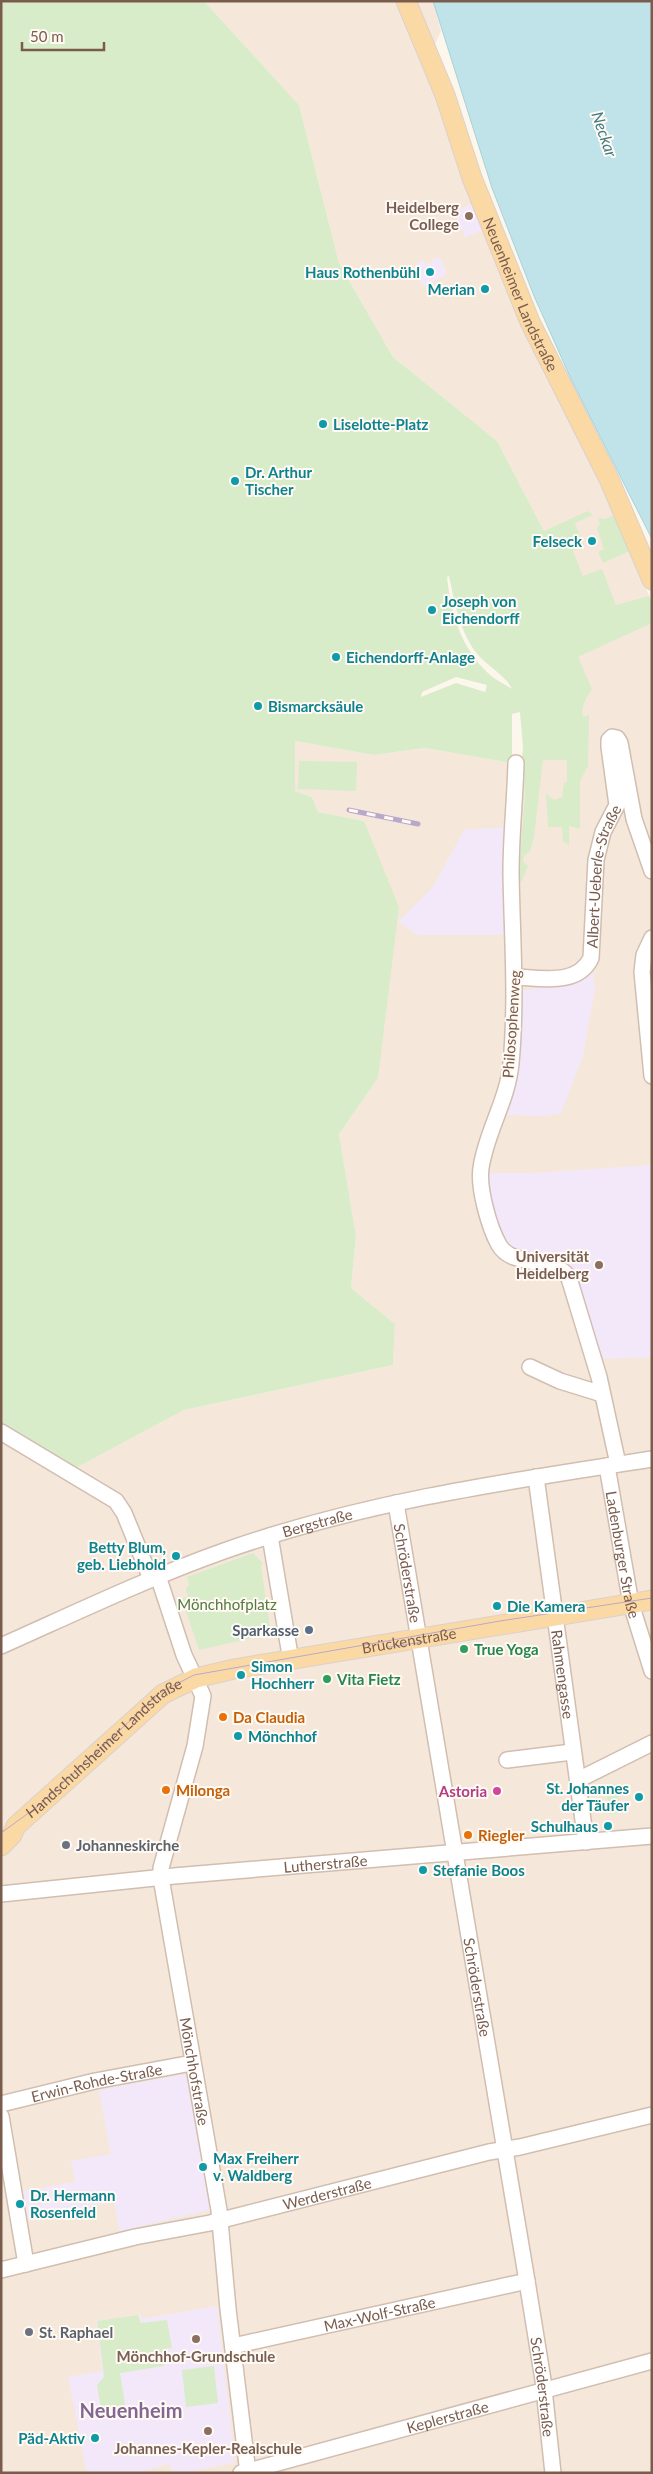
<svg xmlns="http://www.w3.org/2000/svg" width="653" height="2474" viewBox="0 0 653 2474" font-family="Lato,sans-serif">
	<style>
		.residential { fill: #f5e8da }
		.education { fill: #f3e8fa }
		.green { fill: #d8ecc9; fill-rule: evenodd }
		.water { fill: #bfe3e8; stroke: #a5d3da }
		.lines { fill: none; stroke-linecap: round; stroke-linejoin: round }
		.minor-casing { stroke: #d1beb0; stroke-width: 18 }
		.major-casing { stroke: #dad1cd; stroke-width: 21 }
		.minor { stroke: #fff; stroke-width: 15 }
		.major { stroke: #fbd9a5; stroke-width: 19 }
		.tram { stroke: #b9a8c9; stroke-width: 1 }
		.rail-casing { stroke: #b9a8c9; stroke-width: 5 }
		.rail { stroke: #fffaf3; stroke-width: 3; stroke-dasharray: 9; stroke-linecap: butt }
		.education-dot { fill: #8d6e63; stroke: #fffaf3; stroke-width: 2 }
		.culture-dot { fill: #0f9aa8; stroke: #fffaf3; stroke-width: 2 }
		.service-dot { fill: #5c6f8a; stroke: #fffaf3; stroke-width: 2 }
		.leisure-dot { fill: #2e9e5b; stroke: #fffaf3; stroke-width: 2 }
		.food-dot { fill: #e8710a; stroke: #fffaf3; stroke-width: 2 }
		.hotel-dot { fill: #d1479c; stroke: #fffaf3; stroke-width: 2 }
		.worship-dot { fill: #6b7280; stroke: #fffaf3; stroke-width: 2 }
		.labels { text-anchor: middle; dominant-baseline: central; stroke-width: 4; stroke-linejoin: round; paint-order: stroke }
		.education-label { font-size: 15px; font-weight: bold; fill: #785e54; stroke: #fffaf3; text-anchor: end }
		.culture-label { font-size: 15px; font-weight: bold; fill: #0d838f; stroke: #fffaf3; text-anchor: start }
		.street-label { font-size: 15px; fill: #7a5c4d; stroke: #fffaf3 }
		.park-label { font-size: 15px; fill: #537a41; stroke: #fffaf3 }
		.service-label { font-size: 15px; font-weight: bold; fill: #4e5e75; stroke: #fffaf3; text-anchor: end }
		.leisure-label { font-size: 15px; font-weight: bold; fill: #27864d; stroke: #fffaf3; text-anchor: start }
		.food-label { font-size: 15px; font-weight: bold; fill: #c56008; stroke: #fffaf3; text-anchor: start }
		.hotel-label { font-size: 15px; font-weight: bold; fill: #b23c85; stroke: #fffaf3; text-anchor: end }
		.worship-label { font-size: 15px; font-weight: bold; fill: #5b616d; stroke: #fffaf3; text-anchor: start }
		.water-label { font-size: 16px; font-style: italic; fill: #437c86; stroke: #fffaf3 }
		.district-label { font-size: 20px; font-weight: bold; fill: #846695; stroke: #fffaf3 }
	</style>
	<rect width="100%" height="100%" fill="#fdf6ec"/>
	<!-- residential -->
	<path class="residential" d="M204,1H433L441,31L424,70L603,478L652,603V2473H1V1435L72,1470L184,1410L393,1365L395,1324L351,1288L356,1236L339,1134L378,1078L364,821L318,812L312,797L295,791V741L374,755L425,748L512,763L543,760L578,657L553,528L544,531L497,441L393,357L339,263L299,105Z"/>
	<!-- education -->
	<path class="education" d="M476,203L486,229L465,237L462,229H459L455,211Z
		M436,258L441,259L447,274L423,287L414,271L417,269V263L422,260L426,264L430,263Z
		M509,827L506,935H418L398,922L433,887L464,830Z
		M592,965L595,988L583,1056L561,1113L544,1116L505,1115L511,1091L521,991L565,984Z
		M652,1165V1357L599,1359L577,1285L502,1246L483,1173H532Z
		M186,2074L210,2210L120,2231L114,2202L79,2208V2212L28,2220L22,2191L75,2182L71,2161L111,2154L99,2090Z
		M217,2306L235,2462L185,2473H174L169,2464L137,2473H87L68,2377L102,2371L96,2321L141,2315L142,2319Z"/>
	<!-- green -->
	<path class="green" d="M1,1H204L299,105L339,263L393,357L497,441L544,531L588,511L593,515L575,523L584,546L573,551L583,576L602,569L616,605L649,596L652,603V623L578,657L592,689C587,697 580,707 583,717L589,715L588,766L580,781V829L569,826V846L563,841L562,827H548L546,794L554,800L562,797L564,783L567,782V760H543L534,837L530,851L524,856L523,862L528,866L522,881L518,883L525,795L524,774L521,770L523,747L520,712L512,714V763L425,748L374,755L295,741V791L312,797L318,812L364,821L399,907L378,1078L339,1134L356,1236L351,1288L395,1324L393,1365L184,1410L72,1470L1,1435ZM449,576C455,604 460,634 479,656C490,668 505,675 512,689C505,684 495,680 489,674C461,648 451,614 447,577ZM456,677L487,685L485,692L456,683L421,697L422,692Z
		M617,514L630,551L603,563L598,552L604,549L597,528L600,524L598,518L605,519Z
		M299,761L357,762L356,791L298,789Z
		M253,1553L263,1563L261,1566L271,1634L199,1650L182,1599L188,1596L186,1589L189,1585L187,1577Z
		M617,1784L620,1813L609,1814L606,1785Z
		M138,2315L141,2323L167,2320L172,2348L163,2349L164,2366L120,2373L126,2411L102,2415L97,2385L104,2377L97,2321Z
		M214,2366L218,2403L186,2407L182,2370Z"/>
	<!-- water -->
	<path class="water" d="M433,1H652V539L571,379L534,296L492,188Z"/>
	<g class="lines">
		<!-- minor casing -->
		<g class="minor-casing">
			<g id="minor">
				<path d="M516,763C515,800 511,836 511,873C512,936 517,999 511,1063C508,1100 486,1132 481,1168C478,1188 489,1227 499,1245C513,1269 555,1255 569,1278L599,1377L618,1464"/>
				<path d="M652,938L644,955L642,972L652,1076"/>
				<path id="s1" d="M516,977C541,978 578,986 591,958L596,860L603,832L617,805L609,747V740L612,737L617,738L620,743L634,819L652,871"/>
				<path d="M530,1367L560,1381L602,1394"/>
				<path d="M1,1432L116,1501L124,1513L151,1579"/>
				<path id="s2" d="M607,1466L631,1604L652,1671"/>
				<path id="s3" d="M536,1477L586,1842"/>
				<path id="s4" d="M396,1503L527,2281L543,2380L553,2473"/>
				<path d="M270,1536L291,1661"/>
				<path id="s5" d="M158,1576L184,1655L203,1696L195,1746L161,1868V1878L219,2210L228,2309L248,2473"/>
				<path id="s6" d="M1,1646C75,1613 148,1578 224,1551C362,1502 508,1481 652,1459"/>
				<path d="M507,1760L572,1752"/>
				<path d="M578,1780L652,1743"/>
				<path id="s7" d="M1,1894L174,1876L652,1836"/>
				<path id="s8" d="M1,2104L95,2081L192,2063"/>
				<path d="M1,2116L26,2264"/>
				<path id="s9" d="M1,2270L135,2237L210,2223L489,2152L520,2147L652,2115"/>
				<path id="s10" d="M233,2346L527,2281"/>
				<path id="s11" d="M241,2473L652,2361"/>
			</g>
		</g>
		<!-- major casing -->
		<g class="major-casing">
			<g id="major">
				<path id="s12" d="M406,1L445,95L472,178L530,322L609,479L652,580"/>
				<path id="s13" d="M1,1846L12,1835L16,1826L163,1694L196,1678L234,1669L652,1600"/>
			</g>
		</g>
		<!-- minor -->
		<use href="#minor" class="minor"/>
		<!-- major -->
		<use href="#major" class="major"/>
		<!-- tram -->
		<g class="tram">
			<path d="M389,1647L423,1642"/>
			<path id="s14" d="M1,1833L37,1807L161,1692L194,1675L500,1621L652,1598"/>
		</g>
		<!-- rail casing -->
		<g class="rail-casing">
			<path id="rail" d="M349,810L418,824"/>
		</g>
		<!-- rail -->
		<use href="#rail" class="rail"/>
	</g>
	<!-- markers -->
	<g class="education-dot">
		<circle cx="469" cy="216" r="5"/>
		<circle cx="599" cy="1265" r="5"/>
		<circle cx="196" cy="2339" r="5"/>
		<circle cx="208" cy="2431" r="5"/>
	</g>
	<g class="culture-dot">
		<circle cx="430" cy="272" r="5"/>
		<circle cx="485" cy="289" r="5"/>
		<circle cx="323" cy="424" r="5"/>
		<circle cx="235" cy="481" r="5"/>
		<circle cx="592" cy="541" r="5"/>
		<circle cx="432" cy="610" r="5"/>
		<circle cx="336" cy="657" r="5"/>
		<circle cx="258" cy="706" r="5"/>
		<circle cx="176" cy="1556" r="5"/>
		<circle cx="497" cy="1606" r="5"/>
		<circle cx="241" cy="1675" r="5"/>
		<circle cx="238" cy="1736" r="5"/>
		<circle cx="639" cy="1797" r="5"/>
		<circle cx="608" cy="1826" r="5"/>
		<circle cx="423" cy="1870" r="5"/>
		<circle cx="203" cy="2167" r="5"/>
		<circle cx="20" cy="2204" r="5"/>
		<circle cx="95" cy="2438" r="5"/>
	</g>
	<circle class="service-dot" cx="309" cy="1630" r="5"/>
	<g class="leisure-dot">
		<circle cx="464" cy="1649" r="5"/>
		<circle cx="327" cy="1679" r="5"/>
	</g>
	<g class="food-dot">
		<circle cx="223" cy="1717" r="5"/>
		<circle cx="166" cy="1790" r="5"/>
		<circle cx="468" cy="1835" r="5"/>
	</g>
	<circle class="hotel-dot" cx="497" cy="1791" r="5"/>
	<g class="worship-dot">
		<circle cx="66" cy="1845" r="5"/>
		<circle cx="29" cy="2332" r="5"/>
	</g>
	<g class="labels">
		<!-- education labels -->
		<g class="education-label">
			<text x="459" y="207">Heidelberg<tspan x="459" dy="17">College</tspan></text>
			<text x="589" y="1256">Universität<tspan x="589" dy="17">Heidelberg</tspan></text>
			<text x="196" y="2356" text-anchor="middle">Mönchhof-Grundschule</text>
			<text x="208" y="2448" text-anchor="middle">Johannes-Kepler-Realschule</text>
		</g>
		<!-- culture labels -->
		<g class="culture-label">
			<text x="420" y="272" text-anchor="end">Haus Rothenbühl</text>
			<text x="475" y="289" text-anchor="end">Merian</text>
			<text x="333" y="424">Liselotte-Platz</text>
			<text x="245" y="472">Dr. Arthur<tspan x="245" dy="17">Tischer</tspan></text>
			<text x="582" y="541" text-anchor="end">Felseck</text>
			<text x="442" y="601">Joseph von<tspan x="442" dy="17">Eichendorff</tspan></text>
			<text x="346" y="657">Eichendorff-Anlage</text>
			<text x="268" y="706">Bismarcksäule</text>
			<text x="166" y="1547" text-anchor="end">Betty Blum,<tspan x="166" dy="17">geb. Liebhold</tspan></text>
			<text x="507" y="1606">Die Kamera</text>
			<text x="251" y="1666">Simon<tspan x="251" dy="17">Hochherr</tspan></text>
			<text x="248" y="1736">Mönchhof</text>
			<text x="629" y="1788" text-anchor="end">St. Johannes<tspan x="629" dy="17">der Täufer</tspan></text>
			<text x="598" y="1826" text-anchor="end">Schulhaus</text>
			<text x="433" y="1870">Stefanie Boos</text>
			<text x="213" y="2158">Max Freiherr<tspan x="213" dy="17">v. Waldberg</tspan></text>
			<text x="30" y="2195">Dr. Hermann<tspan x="30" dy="17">Rosenfeld</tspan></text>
			<text x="85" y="2438" text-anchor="end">Päd-Aktiv</text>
		</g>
		<!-- street labels -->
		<g class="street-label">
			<text stroke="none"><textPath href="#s12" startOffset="315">Neuenheimer Landstraße</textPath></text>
			<text stroke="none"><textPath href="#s1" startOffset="166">Albert-Ueberle-Straße</textPath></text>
			<text transform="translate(511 1024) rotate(-86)">Philosophenweg</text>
			<text stroke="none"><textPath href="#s6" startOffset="340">Bergstraße</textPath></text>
			<text stroke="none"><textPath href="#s2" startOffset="90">Ladenburger Straße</textPath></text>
			<text stroke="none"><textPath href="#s4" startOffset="71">Schröderstraße</textPath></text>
			<text stroke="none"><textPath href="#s13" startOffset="476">Brückenstraße</textPath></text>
			<text stroke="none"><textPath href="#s3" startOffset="199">Rahmengasse</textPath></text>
			<text stroke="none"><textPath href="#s14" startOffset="134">Handschuhsheimer Landstraße</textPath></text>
			<text stroke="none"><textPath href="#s7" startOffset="326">Lutherstraße</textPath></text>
			<text stroke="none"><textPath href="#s4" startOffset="491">Schröderstraße</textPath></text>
			<text stroke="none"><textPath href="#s5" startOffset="512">Mönchhofstraße</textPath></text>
			<text stroke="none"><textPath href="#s8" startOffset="98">Erwin-Rohde-Straße</textPath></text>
			<text stroke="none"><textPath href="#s9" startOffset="335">Werderstraße</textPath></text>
			<text stroke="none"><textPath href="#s10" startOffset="150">Max-Wolf-Straße</textPath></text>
			<text stroke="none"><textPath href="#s4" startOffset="896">Schröderstraße</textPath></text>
			<text stroke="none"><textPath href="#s11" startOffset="214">Keplerstraße</textPath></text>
		</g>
		<!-- park labels -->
		<g class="park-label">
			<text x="227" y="1604">Mönchhofplatz</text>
		</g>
		<!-- service labels -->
		<g class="service-label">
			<text x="299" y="1630">Sparkasse</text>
		</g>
		<!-- leisure labels -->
		<g class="leisure-label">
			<text x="474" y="1649">True Yoga</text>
			<text x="337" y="1679">Vita Fietz</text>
		</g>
		<!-- food labels -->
		<g class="food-label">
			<text x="233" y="1717">Da Claudia</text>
			<text x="176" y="1790">Milonga</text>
			<text x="478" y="1835">Riegler</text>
		</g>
		<!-- hotel labels -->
		<g class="hotel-label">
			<text x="487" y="1791">Astoria</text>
		</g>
		<!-- worship labels -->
		<g class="worship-label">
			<text x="76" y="1845">Johanneskirche</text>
			<text x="39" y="2332">St. Raphael</text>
		</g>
		<!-- water labels -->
		<g class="water-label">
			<text transform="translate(605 134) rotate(71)">Neckar</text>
		</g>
		<!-- district labels -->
		<g class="district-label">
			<text x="131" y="2410">Neuenheim</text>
		</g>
	</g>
	<!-- border -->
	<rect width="653" height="2474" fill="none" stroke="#7a5c4d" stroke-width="5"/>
	<!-- scale -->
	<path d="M22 42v8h82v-8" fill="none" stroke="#7a5c4d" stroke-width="2.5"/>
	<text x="30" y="42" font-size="15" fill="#7a5c4d" stroke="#fffaf3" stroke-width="4" paint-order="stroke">50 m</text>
</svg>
